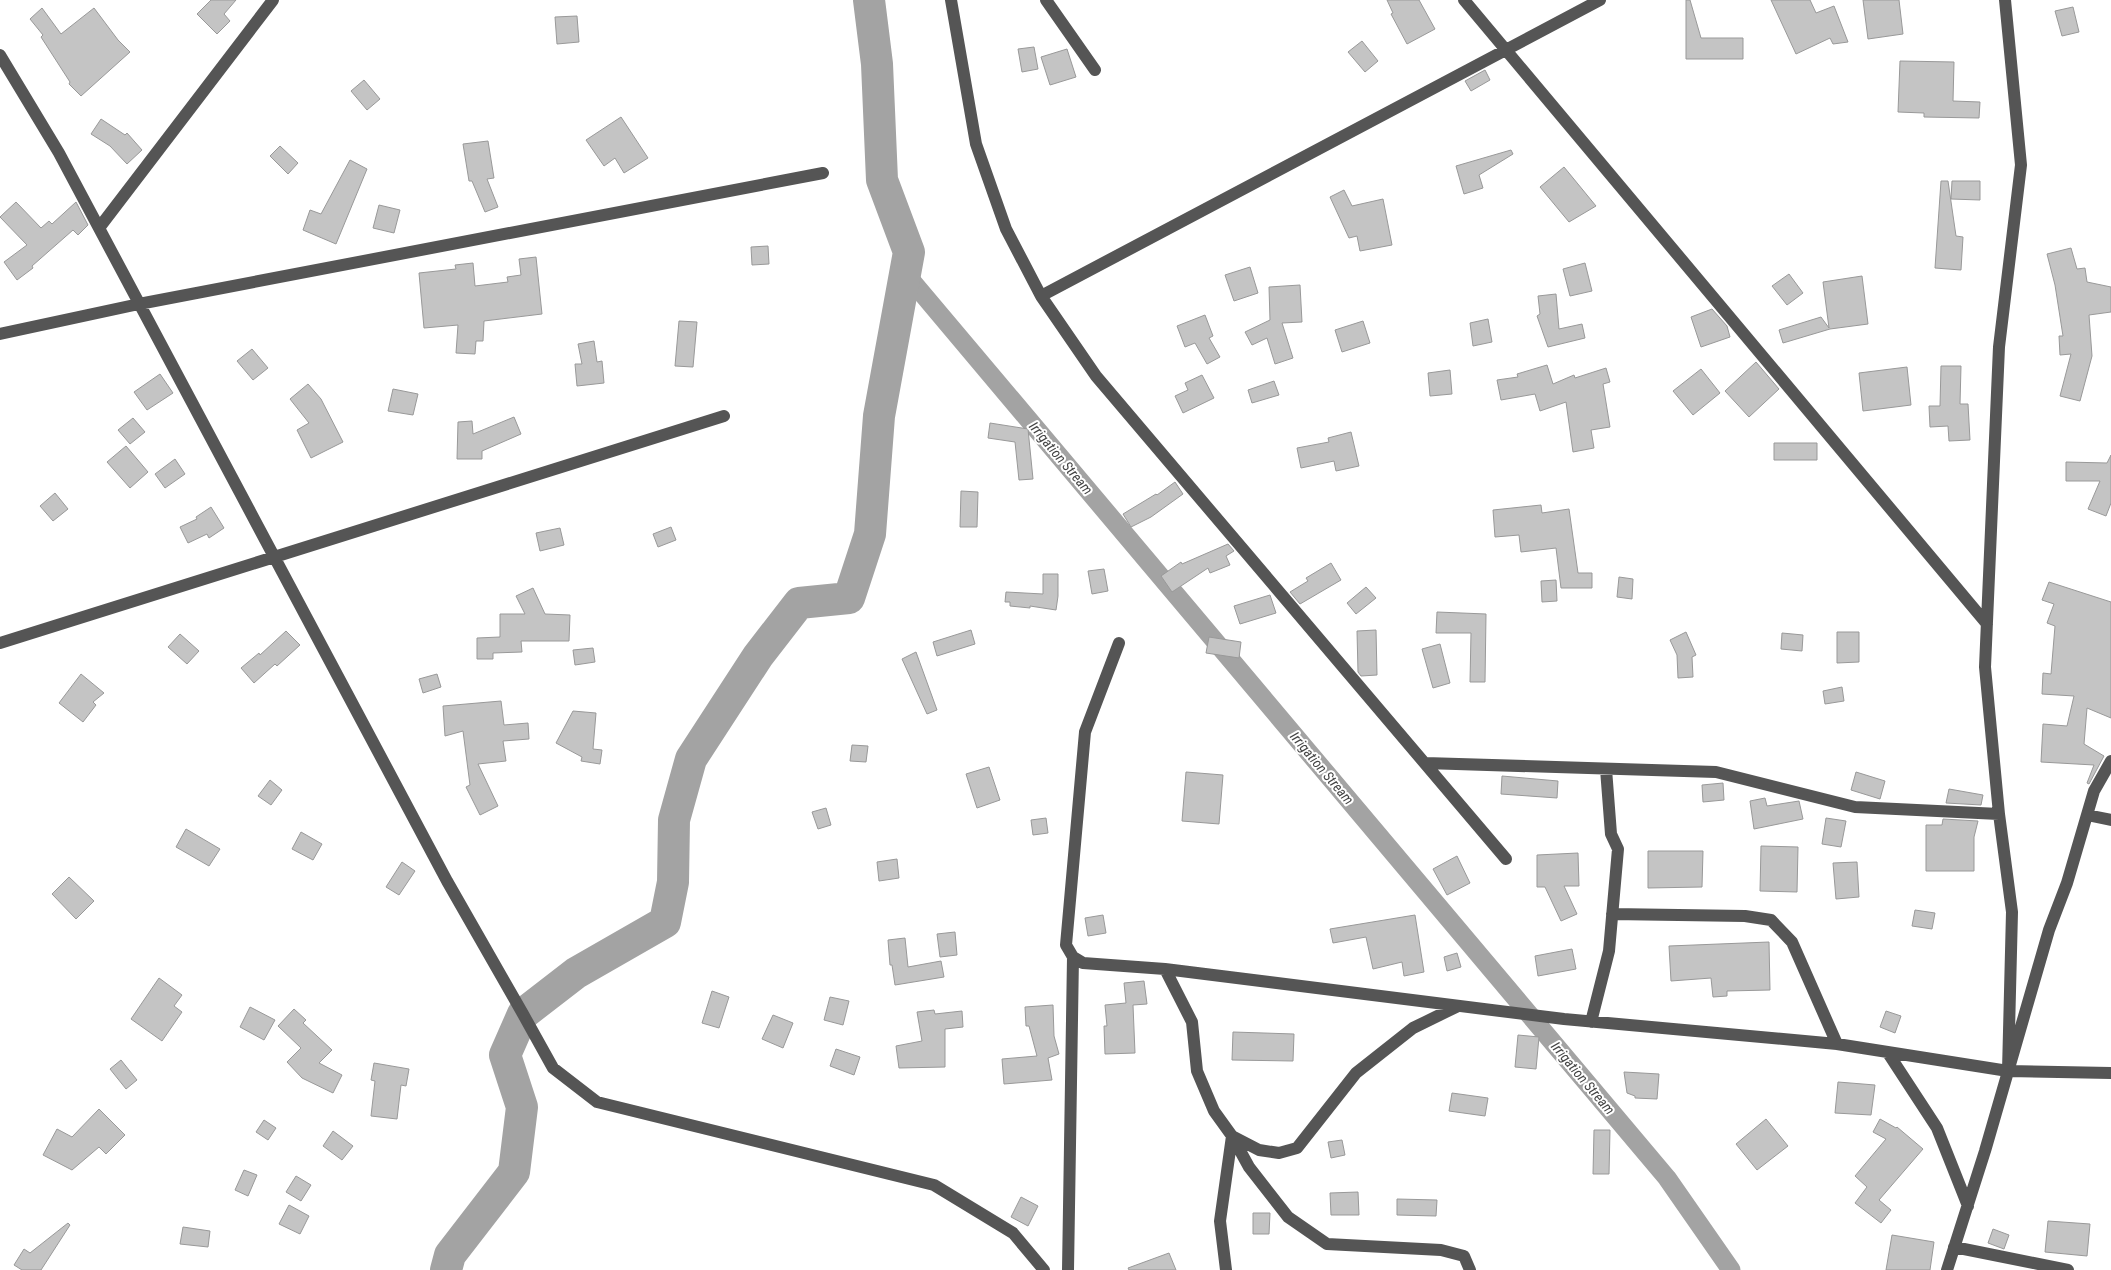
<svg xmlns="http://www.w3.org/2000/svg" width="2111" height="1270" viewBox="0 0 2111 1270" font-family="'Roboto Condensed',sans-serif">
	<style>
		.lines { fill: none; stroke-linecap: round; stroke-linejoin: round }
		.canal { stroke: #a3a3a3; stroke-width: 19 }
		.river { stroke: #a3a3a3; stroke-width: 32 }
		.building { fill: #c4c4c4; stroke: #999 }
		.minor { stroke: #555; stroke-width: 12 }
		.labels { text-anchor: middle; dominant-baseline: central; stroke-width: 4; stroke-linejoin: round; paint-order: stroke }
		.water-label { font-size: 14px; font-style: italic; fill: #444; stroke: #fff }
	</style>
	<rect width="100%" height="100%" fill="#fff"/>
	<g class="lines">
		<!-- canal -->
		<path class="canal" d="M905,273L1667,1178L1731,1270"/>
		<!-- river -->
		<path class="river" d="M446,1270L450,1255L514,1172L522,1107L505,1055L523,1014L576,973L665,922L673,882L674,820L691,759L758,656L799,603L849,598L870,534L879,416L909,252L882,180L877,64L869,0"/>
	</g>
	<!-- building -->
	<path class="building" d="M211,0H236L224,14L230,21L217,34L197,14Z
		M1387,0H1419L1435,29L1407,44L1391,14L1393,13Z
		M1686,0H1690L1701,38H1743V59H1686Z
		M1771,0H1810L1816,13L1834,6L1848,42L1833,44L1830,38L1796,54Z
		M1863,0H1899L1903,34L1868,39Z
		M2073,7L2079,32L2062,36L2055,11Z
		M42,8L61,34L94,8L118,40L130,52L81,96L69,84L70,82L41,37L43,35L30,19Z
		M577,16L579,42L557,44L555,17Z
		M1362,41L1378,61L1365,72L1348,52Z
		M1034,47L1038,69L1022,72L1018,49Z
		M1067,49L1076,77L1050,85L1041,57Z
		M1900,61L1954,62L1953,101L1980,102L1979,118L1924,117V113L1898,112Z
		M1485,70L1490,80L1471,91L1465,81Z
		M364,80L380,99L367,110L351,91Z
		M621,117L648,158L624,173L615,158L604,166L586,140Z
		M101,119L125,135L127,133L142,150L127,164L110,146L91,134Z
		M488,141L494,178L487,179L498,207L485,212L472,181H469L463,144Z
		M280,146L298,163L288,174L270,156Z
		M1511,150L1513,154L1479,175L1483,188L1464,194L1456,166Z
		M350,160L367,169L336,244L303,230L310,210L321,214Z
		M1564,167L1596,206L1569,222L1540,187Z
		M1941,181H1948L1956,236L1963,237L1961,270L1935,268Z
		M1952,181H1980V200L1951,199Z
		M1344,190L1352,206L1383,199L1392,245L1360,251L1357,236L1349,238L1330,197Z
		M16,202L41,228L49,221L52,224L76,202L88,225L78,235L73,230L32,266L33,268L17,280L4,262L27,245L0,217Z
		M379,205L400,210L394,233L373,228Z
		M768,246L769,264L752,265L751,247Z
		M2071,248L2077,269L2085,268L2087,282L2111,287V312L2089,315L2092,356L2080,401L2060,396L2071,354L2060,355L2059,336H2063L2055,285L2047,254Z
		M536,257L542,314L484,321L483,341H476L475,354L456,353L458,325L424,328L419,273L456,269L455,265L473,263L475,286L508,282L507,277L521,275L519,259Z
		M1585,263L1592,291L1570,296L1563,269Z
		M1250,267L1258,293L1234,301L1225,275Z
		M1789,274L1803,293L1787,305L1772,286Z
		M1862,276L1868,324L1830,329L1783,343L1779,330L1821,317L1829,328L1823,282Z
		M1300,285L1302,322L1282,323L1293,358L1275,364L1267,338L1252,345L1245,332L1270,320L1269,287Z
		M1556,294L1559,329L1582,324L1585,338L1548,347L1537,316L1540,314L1538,296Z
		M1712,309L1727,326L1730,337L1701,347L1691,317Z
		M1205,315L1213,336L1209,338L1220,357L1207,364L1195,343L1185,347L1177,326Z
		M1488,319L1492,342L1473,346L1470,323Z
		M679,321L697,322L693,367L675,366Z
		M1363,321L1370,343L1342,352L1335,330Z
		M594,341L597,362L602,361L604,383L577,386L575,364H582L578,344Z
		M252,349L268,368L253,380L237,361Z
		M1756,362L1779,389L1749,417L1725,391Z
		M1547,365L1553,384L1574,375L1575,378L1606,368L1610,382L1603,384L1610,427L1591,430L1594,448L1573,452L1566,402L1540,411L1535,394L1501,400L1497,380L1518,377L1517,374Z
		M1941,366H1961L1960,404H1968L1970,440L1949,441L1948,426L1930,427L1929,406H1940Z
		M1907,367L1911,405L1863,411L1859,373Z
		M1701,369L1720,393L1693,415L1673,391Z
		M1450,370L1452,394L1430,396L1428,373Z
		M160,374L173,393L147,410L134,392Z
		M1202,375L1214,398L1183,413L1175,396L1188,390L1185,383Z
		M1274,381L1279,395L1252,403L1248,390Z
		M308,384L321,399L343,442L311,458L297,430L309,423L290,399Z
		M393,389L418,394L413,415L388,411Z
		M514,417L521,434L482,451V459H457L458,422L472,421L473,434Z
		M133,418L145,432L130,444L118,430Z
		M990,423L1028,429L1033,479L1019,480L1015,442L988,438Z
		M1351,432L1359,466L1336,471L1334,461L1301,468L1297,448L1329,442L1328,438Z
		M1774,443H1817V460H1774Z
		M126,446L148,472L130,488L107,462Z
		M2111,455V503L2106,516L2088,509L2100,481H2066V462L2107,463Z
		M175,459L185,474L165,488L155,474Z
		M1175,482L1183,494L1151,517L1131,527L1123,514L1156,494L1157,495Z
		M961,491L978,492L977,527H960Z
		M55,493L68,509L53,521L40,506Z
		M1541,505L1542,513L1569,509L1578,573H1592V588H1561L1556,548L1521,552L1519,535L1495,537L1493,510Z
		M211,507L224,528L209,538L207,534L188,543L180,527L197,519L196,517Z
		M671,527L676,540L658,547L653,534Z
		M560,528L564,545L540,551L536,533Z
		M1228,544L1234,551L1226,556L1230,565L1210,573L1208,568L1172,592L1161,576L1181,562L1182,564Z
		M1331,563L1341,580L1300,604L1290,592L1308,581L1306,578Z
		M1104,569L1108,591L1092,594L1088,571Z
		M1043,574H1058V596L1056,610L1030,606V608L1010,606V602H1005L1006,592L1043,594Z
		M1619,577L1633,579L1632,599L1617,597Z
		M1556,580L1557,601L1542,602L1541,581Z
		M2049,582L2111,602V718L2087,708L2084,744L2104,756L2089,784L2087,783L2094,765L2041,762L2043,724L2067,726L2074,696L2042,694L2043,673L2051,674L2055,626L2047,623L2054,604L2042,600Z
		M1366,587L1376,598L1356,614L1347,603Z
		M533,588L545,614L570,615L569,641H521L522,652L493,653V659H477V638L500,637V614H525L516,596Z
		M1270,595L1276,613L1240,624L1234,606Z
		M1437,612L1486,614L1485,682H1470L1471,633H1436Z
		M971,630L975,644L937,656L933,642Z
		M1376,630L1377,675L1361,676L1358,672L1357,631Z
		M286,631L300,645L277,666L275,664L254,683L241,668L259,653L260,655Z
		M1686,632L1696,655L1692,657L1693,677L1678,678L1677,655L1670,640Z
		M1837,632H1859V662L1837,663Z
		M1782,633L1803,635L1802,651L1781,649Z
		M180,634L199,651L187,664L168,647Z
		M1209,637L1241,642L1239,658L1206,653Z
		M1440,644L1450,683L1433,688L1422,649Z
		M593,648L595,662L575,665L573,650Z
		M916,652L937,710L927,714L902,659Z
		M81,674L104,693L93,702L96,705L83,722L59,703Z
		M437,674L441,687L423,693L419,679Z
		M1842,687L1844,701L1825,704L1823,691Z
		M501,701L504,725L528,723L529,739L503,741L506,761L478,764L498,806L480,815L466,787L470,785L463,731L445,736L443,706Z
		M573,711L596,713L593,749L602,750L600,764L581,761L582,757L556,743Z
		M852,745L868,746L866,762L850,761Z
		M989,767L1000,800L977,808L966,774Z
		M1186,772L1223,775L1219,824L1182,821Z
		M1856,772L1885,781L1880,799L1851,790Z
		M1502,776L1558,781L1557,798L1501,794Z
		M270,780L282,790L271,805L258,796Z
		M1723,783L1724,800L1703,802L1702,785Z
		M1949,789L1983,795L1981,805L1946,803Z
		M1765,798L1767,806L1799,801L1803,819L1754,829L1750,801Z
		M826,808L831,825L818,829L812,812Z
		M1046,818L1048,833L1033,835L1031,820Z
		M1826,818L1846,821L1841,847L1822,844Z
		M1943,819L1978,821L1974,837V871H1926V825H1942Z
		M186,829L220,849L209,866L176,847Z
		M301,832L322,844L313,860L292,849Z
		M1761,846L1798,847L1797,892L1760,891Z
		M1648,851H1703L1702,887L1648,888Z
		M1578,853L1579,886H1564L1577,914L1561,921L1545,887H1537V855Z
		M1457,856L1470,883L1447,895L1433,869Z
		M897,859L899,878L879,881L877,862Z
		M402,862L415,871L399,895L386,887Z
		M1857,862L1859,897L1836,899L1833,863Z
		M69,877L94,901L76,919L52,894Z
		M1915,910L1935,913L1932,929L1912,926Z
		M1103,915L1106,933L1088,936L1085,918Z
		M1415,915L1424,972L1404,976L1402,962L1373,969L1366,937L1333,943L1330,929Z
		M955,932L957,955L940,957L937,934Z
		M905,938L908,967L941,961L944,977L895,985L892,965H890L888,940Z
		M1769,942L1770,990L1727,991V996L1713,997L1711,978L1671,981L1669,946Z
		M1572,949L1576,969L1538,976L1535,956Z
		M1457,953L1461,967L1447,971L1444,957Z
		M159,978L182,995L174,1006L182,1012L162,1041L131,1019Z
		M1144,981L1147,1004L1133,1005L1135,1053L1105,1054L1104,1026H1107L1105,1005L1126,1003L1124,983Z
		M712,991L729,997L719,1028L702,1023Z
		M830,997L849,1001L843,1025L824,1020Z
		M1053,1005L1054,1036L1059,1054L1048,1058L1052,1080L1004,1084L1002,1059L1037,1056L1029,1026H1026L1025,1007Z
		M250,1007L275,1020L264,1040L240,1027Z
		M294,1009L306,1020L303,1023L332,1050L319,1063L342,1075L333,1093L302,1078L287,1062L301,1048L278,1026Z
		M934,1010L935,1014L962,1011L963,1027L945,1029V1067L899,1068L896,1046L922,1041L917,1012Z
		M1886,1011L1901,1016L1895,1033L1880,1027Z
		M773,1015L793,1023L783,1048L762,1039Z
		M1233,1032L1294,1034L1293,1061L1232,1060Z
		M1518,1035L1539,1037L1536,1069L1515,1067Z
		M836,1049L860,1057L854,1075L830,1066Z
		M121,1060L137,1080L126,1089L110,1069Z
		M374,1063L409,1069L406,1086L401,1085L397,1119L371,1116L375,1081L371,1080Z
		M1624,1072L1659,1074L1657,1099L1635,1098V1096L1627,1093Z
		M1838,1082L1875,1085L1871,1115L1835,1113Z
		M1452,1093L1488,1098L1485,1116L1449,1111Z
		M99,1109L125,1135L106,1154L99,1147L72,1170L43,1155L57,1129L72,1137Z
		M1766,1119L1788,1146L1757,1170L1736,1144Z
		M1880,1119L1896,1128L1897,1127L1923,1149L1879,1200L1891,1210L1881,1223L1855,1203L1867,1187L1855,1176L1886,1139L1873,1132Z
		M264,1120L276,1128L268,1140L256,1132Z
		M1594,1130H1610L1609,1174H1593Z
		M333,1131L353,1146L342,1160L323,1146Z
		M1342,1140L1345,1155L1331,1158L1328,1142Z
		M244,1170L257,1175L248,1196L235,1190Z
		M296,1176L311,1185L301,1201L286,1192Z
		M1358,1192L1359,1215H1331L1330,1193Z
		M1021,1197L1038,1206L1028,1226L1011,1217Z
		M1397,1199L1437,1200L1436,1216L1397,1215Z
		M289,1205L309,1216L300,1234L279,1224Z
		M1253,1213H1270L1269,1234H1253Z
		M2048,1221L2090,1224L2087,1256L2045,1252Z
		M68,1223L70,1225L41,1270H22L14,1265L24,1249L30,1253Z
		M183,1227L210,1231L208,1247L180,1244Z
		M1993,1229L2009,1235L2004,1249L1988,1243Z
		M1892,1235L1934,1242L1930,1270H1886Z
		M1169,1253L1176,1270H1129L1128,1268Z"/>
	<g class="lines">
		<!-- minor -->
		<path class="minor" d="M951,0L976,144L1006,229L1041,296L1096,376L1506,859
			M1046,0L1095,70
			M1464,0L1987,624
			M2005,0L2021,165L1999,347L1985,667L1999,814L2012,912L2008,1071
			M0,55L59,153L447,881L523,1014L553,1068L597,1102L934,1185L1013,1233L1044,1270
			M99,228L273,0
			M1041,296L1600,0
			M0,334L139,304L823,173
			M0,643L724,416
			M1119,643L1085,732L1066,945L1073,957L1083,963L1165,969L1564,1019L1837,1044L2008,1071L2111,1073
			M1425,763L1716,772L1855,807L1999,814
			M2087,815L2111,820
			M1612,914L1745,916L1771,920L1792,942L1837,1044
			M1165,969L1192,1022L1197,1071L1214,1111L1232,1136L1259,1150L1279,1153L1297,1148L1356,1073L1413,1028L1458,1006
			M1591,1022L1609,951L1618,849L1611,834L1606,769
			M1888,1053L1937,1128L1968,1206
			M1954,1247L2068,1270
			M1068,1270L1073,957
			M1226,1270L1220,1221L1232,1136L1249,1167L1288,1217L1327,1244L1441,1250L1464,1256L1470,1270
			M1947,1270L1985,1151L2049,930L2067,883L2094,791L2111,761"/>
	</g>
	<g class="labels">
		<!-- water labels -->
		<g class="water-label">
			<text transform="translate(1061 458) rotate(50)">Irrigation Stream</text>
			<text transform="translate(1322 768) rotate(50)">Irrigation Stream</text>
			<text transform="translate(1583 1078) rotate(50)">Irrigation Stream</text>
		</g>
	</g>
</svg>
